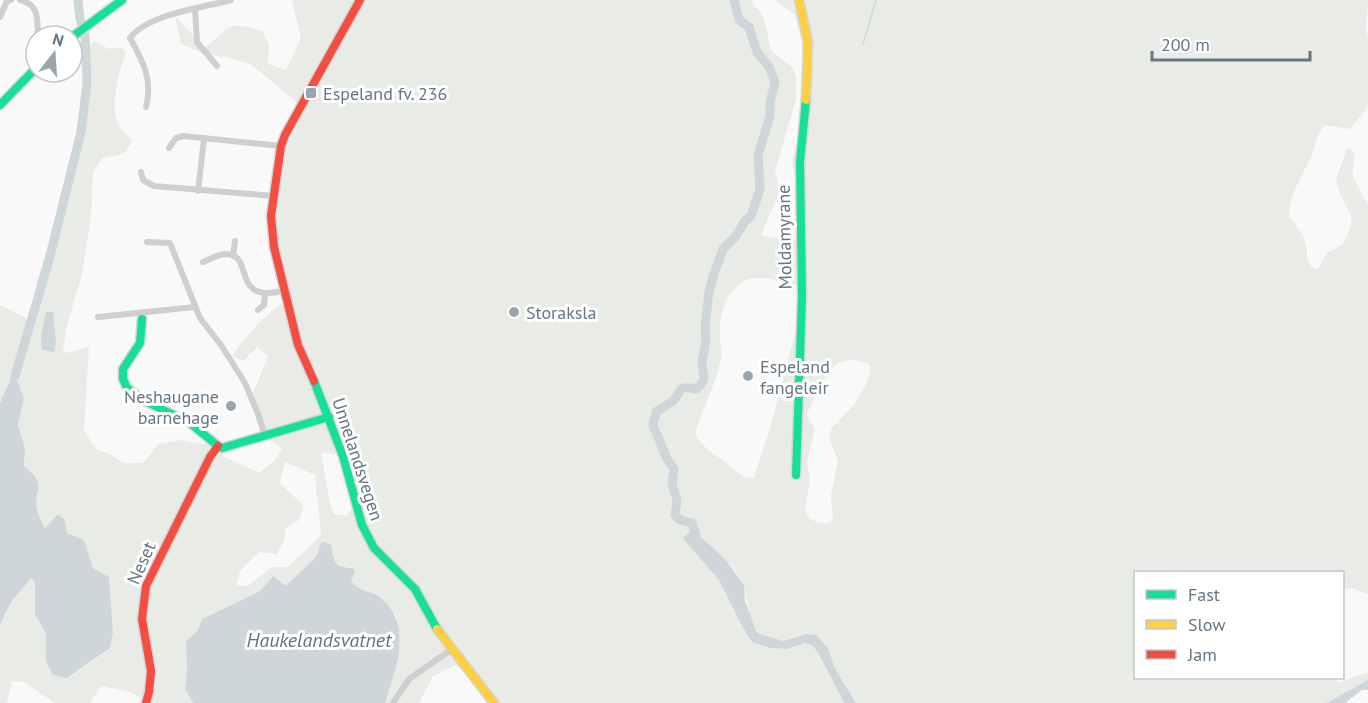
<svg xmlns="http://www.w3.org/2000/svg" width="1368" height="703" viewBox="0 0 1368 703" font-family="'PT Sans',sans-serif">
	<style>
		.green { fill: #e8ebe6; fill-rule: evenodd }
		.water { fill: #ced6d9 }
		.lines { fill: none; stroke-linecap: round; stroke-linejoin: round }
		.stream { stroke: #ced6d9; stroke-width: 1.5 }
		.river { stroke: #ced6d9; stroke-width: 9 }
		.fast-casing { stroke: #d5d6d7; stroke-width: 11 }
		.slow-casing { stroke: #d5d6d7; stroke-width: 11 }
		.jam-casing { stroke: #d5d6d7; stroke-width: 11 }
		.street { stroke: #cecfd0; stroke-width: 6 }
		.fast { stroke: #16e098; stroke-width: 8 }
		.slow { stroke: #ffcf43; stroke-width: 8 }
		.jam { stroke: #f24e42; stroke-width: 8 }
		.poi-dot { fill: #99a4ac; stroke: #fff; stroke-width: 2 }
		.labels { text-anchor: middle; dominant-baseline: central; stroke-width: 6; stroke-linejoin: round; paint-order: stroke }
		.poi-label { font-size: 18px; fill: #657683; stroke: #fff; text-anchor: start }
		.street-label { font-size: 18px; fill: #657683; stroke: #fff }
		.water-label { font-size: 20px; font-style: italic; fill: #60757c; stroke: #fff }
	</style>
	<rect width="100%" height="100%" fill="#f9f9f9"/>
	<!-- green -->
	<path class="green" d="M292,0H752L753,5C769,16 765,35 772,51L793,68L796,77V99L775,171L780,191L767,220L762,235C767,238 797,240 804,239L806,237L804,185L803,180L795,173L792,163L798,138L806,125L809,108L803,71V48L795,15L775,0H1368L1366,28L1368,37V107L1350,129L1326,125C1317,131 1316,144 1312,154C1303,175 1290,192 1289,216L1304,237L1307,250V258L1311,267L1318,269L1327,253L1343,244L1350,228L1352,218L1340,194L1336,179L1347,149H1352L1355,156L1352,175L1368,205V594L1351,588L1343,590L1342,572H1136V678H1330L1340,682L1366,673L1368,674V680L1326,703H856L836,670L827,647L807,634L783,641L757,633C746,611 748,587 733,568C721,552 703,543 694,526L683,538L684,540L719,580L742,626L752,642L769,648L788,649L805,643L813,646L820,656L844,703H489L463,670L455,665L433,676L419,703H385L401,640L397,619L395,614L370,592L360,590L351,582L352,574L350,567L345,569C334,566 332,557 332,547L321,543L316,557L286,587L272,576L260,591L202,619L198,630L186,641L187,672L185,687L193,703H146V701L131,692L101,686L90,703H55L24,682L12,681L7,703H0V625L11,602L30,578L35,583V614L46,634V661L68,678L110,648L113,632L109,577L93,568L84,541L67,533L65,520L58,514L45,528C43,523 38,516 37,510C33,488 49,485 24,466L25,448L18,425L24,398L12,375L0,402V305L28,319L13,372L36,317L43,288L36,285L56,219L76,140L87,49L94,41L109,49L121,47L126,53C119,71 108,110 120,127C123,132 129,136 133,141L123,154L102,158L93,172L91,216L82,275L67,325L63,351L68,353L89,347L84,431L96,449L109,454L124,463H143L159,444L182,440L216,446L225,457L259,473L274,461L282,448L263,435L253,393L268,357L257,347L243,361L232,356C247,333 266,314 288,299L276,236L278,192L283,155L305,109L251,64L226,57L205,54L181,44L175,16L205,48C230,26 229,20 262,31L269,44L268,64L286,70L301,38ZM751,278H768L798,286L801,333L794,337L771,425L754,478L744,477L704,446L695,434C702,410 714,388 720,363C723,353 720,346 720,335C719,311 727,287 751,278ZM851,359L869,364L870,374L865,386L853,406L832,428L829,436L830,441L838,461L831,495L833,517L831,522C820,525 810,521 805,511L810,480L807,460L815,429L807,415C811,402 827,372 837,364C842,361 846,362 851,359ZM321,453L345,455L354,505L347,516L334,514L330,505ZM285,462L315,475L321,535L288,567H272L248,586H236L240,571L259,552L277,554L284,540L286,528L299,520L304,506L280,483Z"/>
	<!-- water -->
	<path class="water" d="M46,312H53L56,342L54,352L42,350L41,335Z
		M12,375L15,376L24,398L18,425L25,448L24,466C49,486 33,487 37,510C38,515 42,522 45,528L58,514L65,520L67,533L84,540L93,568L109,577L113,632L110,648L67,678L53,675L46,661V634L35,614V583L31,578L11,602L0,625V403Z
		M696,525V531L699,535L725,559L744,585L745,601L757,633L783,641L807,634L816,635L827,647L836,670L856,703H844L820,656L813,646L805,643L788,649L769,648L752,642L742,626L719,580L684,540L683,538Z
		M324,542L331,545C334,561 333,568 353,568L355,570L351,582C364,594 370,589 382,599C414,627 395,670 385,703H193L185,688L187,672L186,641L198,630L202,619L260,591L273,576L286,586L316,557L321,543Z
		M1368,680V690H1362L1345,703H1326Z"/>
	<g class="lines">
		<!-- stream -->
		<path class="stream" d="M863,44L876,0"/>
		<!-- river -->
		<path class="river" d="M15,376L49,260L81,132L87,83L85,35L80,19L78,0
			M696,535L692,523L680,520L675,515L677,500L672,484L674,469L667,459L653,425L656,412C661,408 668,405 673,401C683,390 676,385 696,389L700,386L704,378L702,363L706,339L705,327L709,292L713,277L723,249L736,236L745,221L751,216L760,189L758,155L770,116V103L775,82L769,67L757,52L749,27L739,20L734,0"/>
		<!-- fast casing -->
		<g class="fast-casing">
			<path id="fast" d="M72,37L122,0
				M0,105L36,68
				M142,319L140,343L123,369V379L127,388L145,401L190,423L218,446L222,448L329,417
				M314,381L343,456L362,525L374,548L415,589L437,629
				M796,475L802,297L800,162L806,100"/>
		</g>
		<!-- slow casing -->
		<g class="slow-casing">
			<path id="slow" d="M799,0L808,42L806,100
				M437,629L494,703"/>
		</g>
		<!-- jam casing -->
		<g class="jam-casing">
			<path id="jam" d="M314,381L298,345L274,247L271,216L281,146L285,135L360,0
				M146,703L149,692L151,671L142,619L146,586L210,457L218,446"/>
		</g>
		<!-- street -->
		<path class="street" d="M20,0C40,5 37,19 38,36
			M195,9L197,42L217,66
			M0,17L7,1L11,0
			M146,107C153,80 143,61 130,38C148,14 202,8 231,0
			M169,148L176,138L183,136L281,146
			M141,172L143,180L154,186L274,196
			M198,191L204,139
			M147,242L170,243L200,318L221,345L245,383L258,414L265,436
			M233,256L235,241
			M203,262C210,259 219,254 226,254C256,255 229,303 283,291
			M258,310L264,305L265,295
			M98,317L195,307
			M393,703L409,679L452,649"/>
		<!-- fast -->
		<use href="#fast" class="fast"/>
		<!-- slow -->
		<use href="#slow" class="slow"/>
		<!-- jam -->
		<use href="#jam" class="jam"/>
	</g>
	<!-- markers -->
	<g class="poi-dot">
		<rect x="305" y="87" width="12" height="12" rx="3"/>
		<circle cx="514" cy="312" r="6"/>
		<circle cx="748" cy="376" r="6"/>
		<circle cx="231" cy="406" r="6"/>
	</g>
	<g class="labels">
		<!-- poi labels -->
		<g class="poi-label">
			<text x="323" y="93">Espeland fv. 236</text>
			<text x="526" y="312">Storaksla</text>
			<text x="760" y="366">Espeland<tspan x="760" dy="21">fangeleir</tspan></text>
			<text x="219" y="396" text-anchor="end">Neshaugane<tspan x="219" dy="21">barnehage</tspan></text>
		</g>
		<!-- street labels -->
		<g class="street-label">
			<text transform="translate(784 237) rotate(-91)">Moldamyrane</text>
			<text transform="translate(358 459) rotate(72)">Unnelandsvegen</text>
			<text transform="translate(141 563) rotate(-66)">Neset</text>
		</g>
		<!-- water labels -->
		<g class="water-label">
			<text x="319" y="640">Haukelandsvatnet</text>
		</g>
	</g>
	<!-- legend -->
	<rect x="1134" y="571" width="210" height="108" fill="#ffffff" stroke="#c1c8cd" stroke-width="1.5"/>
	<rect x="1146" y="590" width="30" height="9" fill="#16e098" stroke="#c1c8cd" stroke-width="1.5"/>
	<text x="1188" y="601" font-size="18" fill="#657683">Fast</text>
	<rect x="1146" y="620" width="30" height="9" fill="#ffcf43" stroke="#c1c8cd" stroke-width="1.5"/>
	<text x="1188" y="631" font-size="18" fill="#657683">Slow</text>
	<rect x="1146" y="650" width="30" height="9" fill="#f24e42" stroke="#c1c8cd" stroke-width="1.5"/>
	<text x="1188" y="661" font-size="18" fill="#657683">Jam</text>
	<!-- north arrow -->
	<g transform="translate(54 54) rotate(17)"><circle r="28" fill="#ffffff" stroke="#c1c8cd" stroke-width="1.5"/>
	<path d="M0-4.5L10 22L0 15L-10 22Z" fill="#99a4ac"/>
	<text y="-9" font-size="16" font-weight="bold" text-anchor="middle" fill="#657683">N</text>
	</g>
	<!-- scale -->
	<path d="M1152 51v9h158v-9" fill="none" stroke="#657683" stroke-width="3"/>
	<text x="1161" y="51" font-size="18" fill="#657683" stroke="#ffffff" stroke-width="4.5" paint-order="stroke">200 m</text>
</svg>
